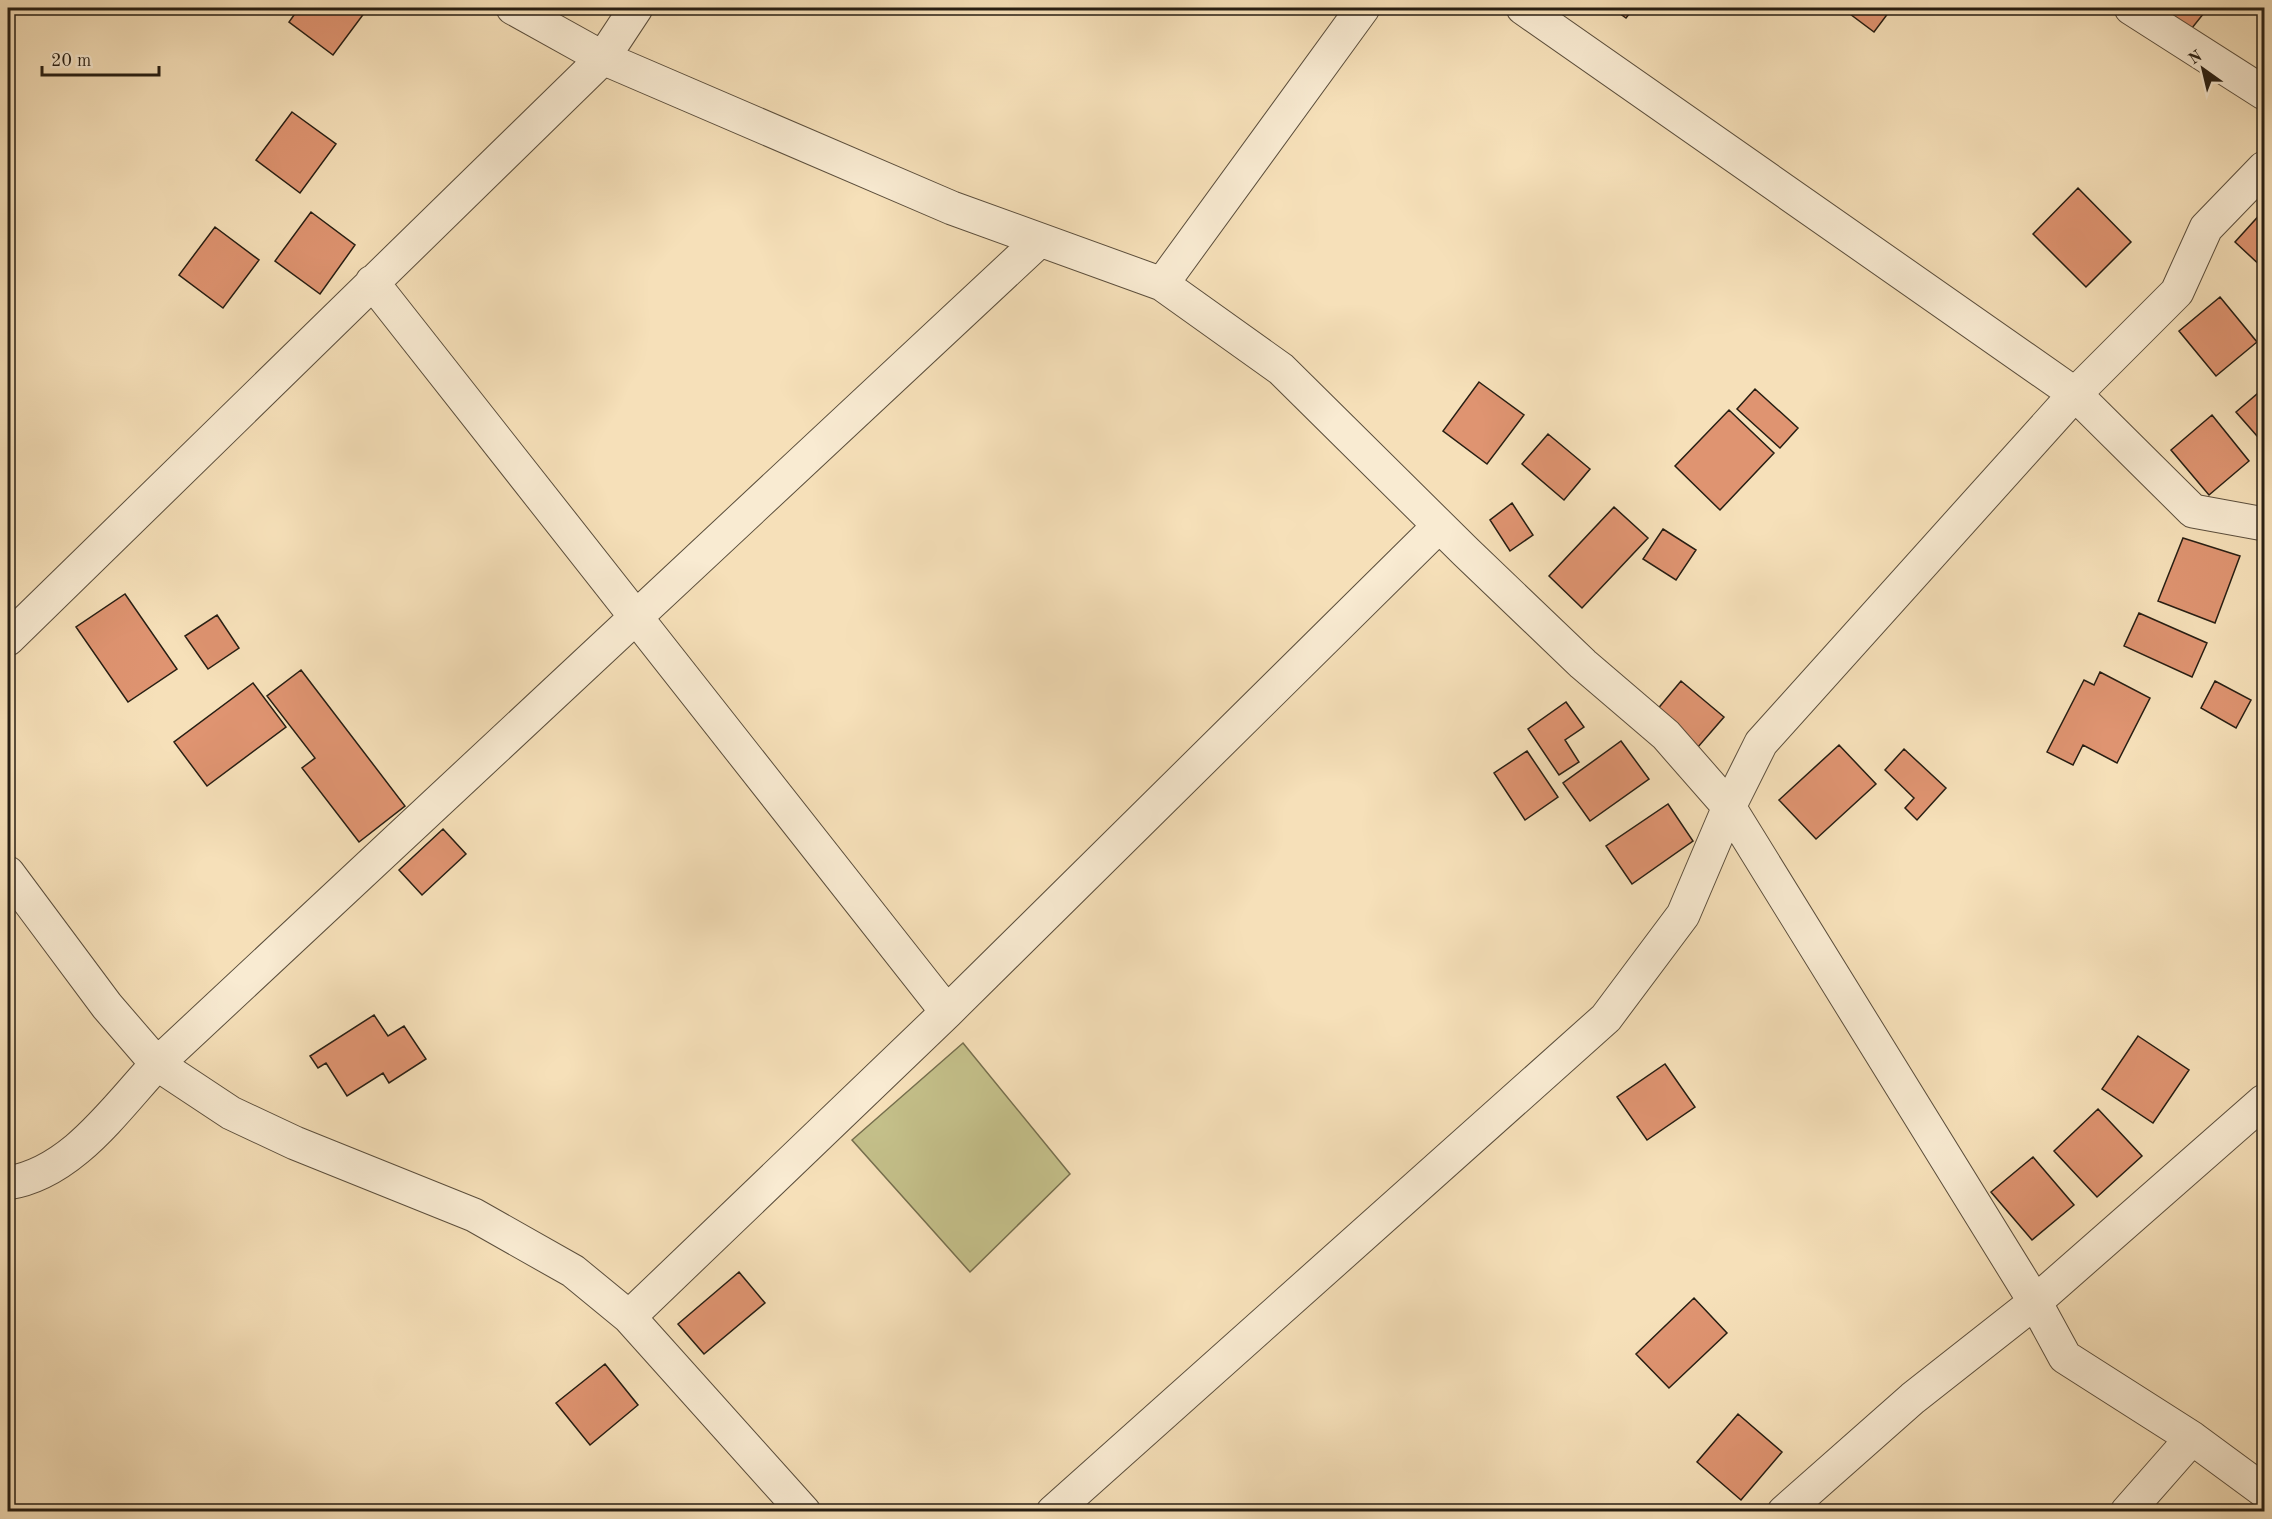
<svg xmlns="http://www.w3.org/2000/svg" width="2272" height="1519" viewBox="0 0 2272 1519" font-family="'Old Standard TT',serif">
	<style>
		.green { fill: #c4c08a; stroke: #766f4e; stroke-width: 1.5 }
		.building { fill: #df9471; stroke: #271e13; stroke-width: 1.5 }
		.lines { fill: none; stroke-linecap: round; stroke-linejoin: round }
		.minor-casing { stroke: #5b4e3c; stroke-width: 35 }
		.minor { stroke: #f9ebd2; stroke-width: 33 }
	</style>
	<rect width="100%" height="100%" fill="#f6e0b9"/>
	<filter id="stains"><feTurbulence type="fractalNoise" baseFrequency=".00333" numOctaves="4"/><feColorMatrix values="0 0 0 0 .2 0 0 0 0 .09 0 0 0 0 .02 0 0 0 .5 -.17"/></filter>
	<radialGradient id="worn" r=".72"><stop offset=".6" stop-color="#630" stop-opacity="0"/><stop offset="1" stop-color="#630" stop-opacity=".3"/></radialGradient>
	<!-- green -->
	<path class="green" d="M963,1043L1070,1174L970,1272L852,1140Z"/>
	<!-- building -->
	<path class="building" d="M299,8H368L333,55L289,22Z
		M1612,8H1634L1626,18Z
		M1842,8H1892L1874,32Z
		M2156,8H2208L2188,33Z
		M292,112L336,144L300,193L256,160Z
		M2078,188L2131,242L2086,287L2033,234Z
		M2264,210V269L2235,242Z
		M311,212L355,245L320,294L275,261Z
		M215,227L259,260L223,308L179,275Z
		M2220,297L2257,342L2216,376L2179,331Z
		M1479,382L1524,415L1487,464L1443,431Z
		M2264,388V444L2236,412Z
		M1755,389L1798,428L1780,448L1737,409Z
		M1729,410L1774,453L1720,510L1675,466Z
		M2212,415L2249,461L2209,495L2171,450Z
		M1548,434L1590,469L1564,500L1522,464Z
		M1512,503L1533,535L1510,551L1490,520Z
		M1614,507L1648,538L1582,608L1549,576Z
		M1663,529L1696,550L1676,580L1643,559Z
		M2183,538L2240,556L2215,623L2158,601Z
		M125,594L177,669L128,702L76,627Z
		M2139,613L2207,643L2192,677L2124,646Z
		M217,615L239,648L208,669L185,636Z
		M301,670L405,806L359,842L302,768L315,758L267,696Z
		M2100,672L2150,698L2117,763L2083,745L2073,765L2047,752L2084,680L2094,685Z
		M1681,681L1724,717L1698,747L1656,711Z
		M2215,681L2251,700L2236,728L2201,708Z
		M253,683L286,727L207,786L174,742Z
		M1566,702L1584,727L1565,740L1579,762L1559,775L1528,729Z
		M1621,741L1649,779L1590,821L1563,783Z
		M1839,745L1876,784L1816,839L1779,800Z
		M1904,749L1946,788L1917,820L1905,808L1914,798L1885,770Z
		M1527,751L1558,797L1525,820L1494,773Z
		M1668,804L1693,841L1632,884L1606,846Z
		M443,829L466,854L422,895L399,870Z
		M374,1015L388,1036L404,1026L426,1059L389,1083L383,1073L347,1096L326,1063L318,1068L310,1056Z
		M2138,1036L2189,1070L2153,1123L2102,1089Z
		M1665,1064L1695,1107L1647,1140L1617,1097Z
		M2098,1109L2142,1156L2097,1197L2054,1151Z
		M2033,1157L2074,1205L2032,1240L1991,1192Z
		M739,1272L765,1303L704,1354L678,1324Z
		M1694,1298L1727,1333L1669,1388L1636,1354Z
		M605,1364L638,1405L590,1445L556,1403Z
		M1738,1414L1782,1452L1741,1500L1697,1462Z"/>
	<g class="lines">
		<!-- minor casing -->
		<g class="minor-casing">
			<path id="minor" d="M513,8L603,58L952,208L1162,284L1281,369L1466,552L1583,664L1666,735L1729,807L2035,1302L2065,1357L2192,1438L2264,1491
				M1523,8L2075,394L2193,511L2264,524
				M2131,8L2264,93
				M372,282L947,1012
				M1162,284L1363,8
				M8,639L603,58L636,8
				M8,873L107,1006L157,1064L231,1113L295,1143L474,1215L573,1271L629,1317L804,1512
				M8,1183C72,1173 115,1109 157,1064L1040,240
				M629,1317L947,1012L1439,526
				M1053,1512L1606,1018L1683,915L1729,807L1761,743L2075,394L2177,292L2206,228L2264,168
				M1784,1512L1913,1398L2035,1302L2264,1101
				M2127,1512L2192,1438"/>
		</g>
		<!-- minor -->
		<use href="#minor" class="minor"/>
	</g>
	<!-- margin -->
	<rect width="2272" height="1519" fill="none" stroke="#f6e0b9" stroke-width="30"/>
	<rect x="9" y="9" width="2254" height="1501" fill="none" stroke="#271e13" stroke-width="3"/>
	<rect x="15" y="15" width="2242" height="1489" fill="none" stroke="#271e13" stroke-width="1.5"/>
	<!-- north arrow -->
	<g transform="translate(2203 69) rotate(326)" stroke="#f9ebd2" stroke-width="4.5" paint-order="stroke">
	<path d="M0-4.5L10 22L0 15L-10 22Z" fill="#271e13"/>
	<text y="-9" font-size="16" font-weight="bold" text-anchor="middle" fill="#271e13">N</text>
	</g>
	<!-- scale -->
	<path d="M42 66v9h117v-9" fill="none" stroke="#271e13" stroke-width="3"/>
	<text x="51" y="66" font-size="18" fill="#271e13" stroke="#f9ebd2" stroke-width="4.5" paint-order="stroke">20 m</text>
	<rect width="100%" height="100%" filter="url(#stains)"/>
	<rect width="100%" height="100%" fill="url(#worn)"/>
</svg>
